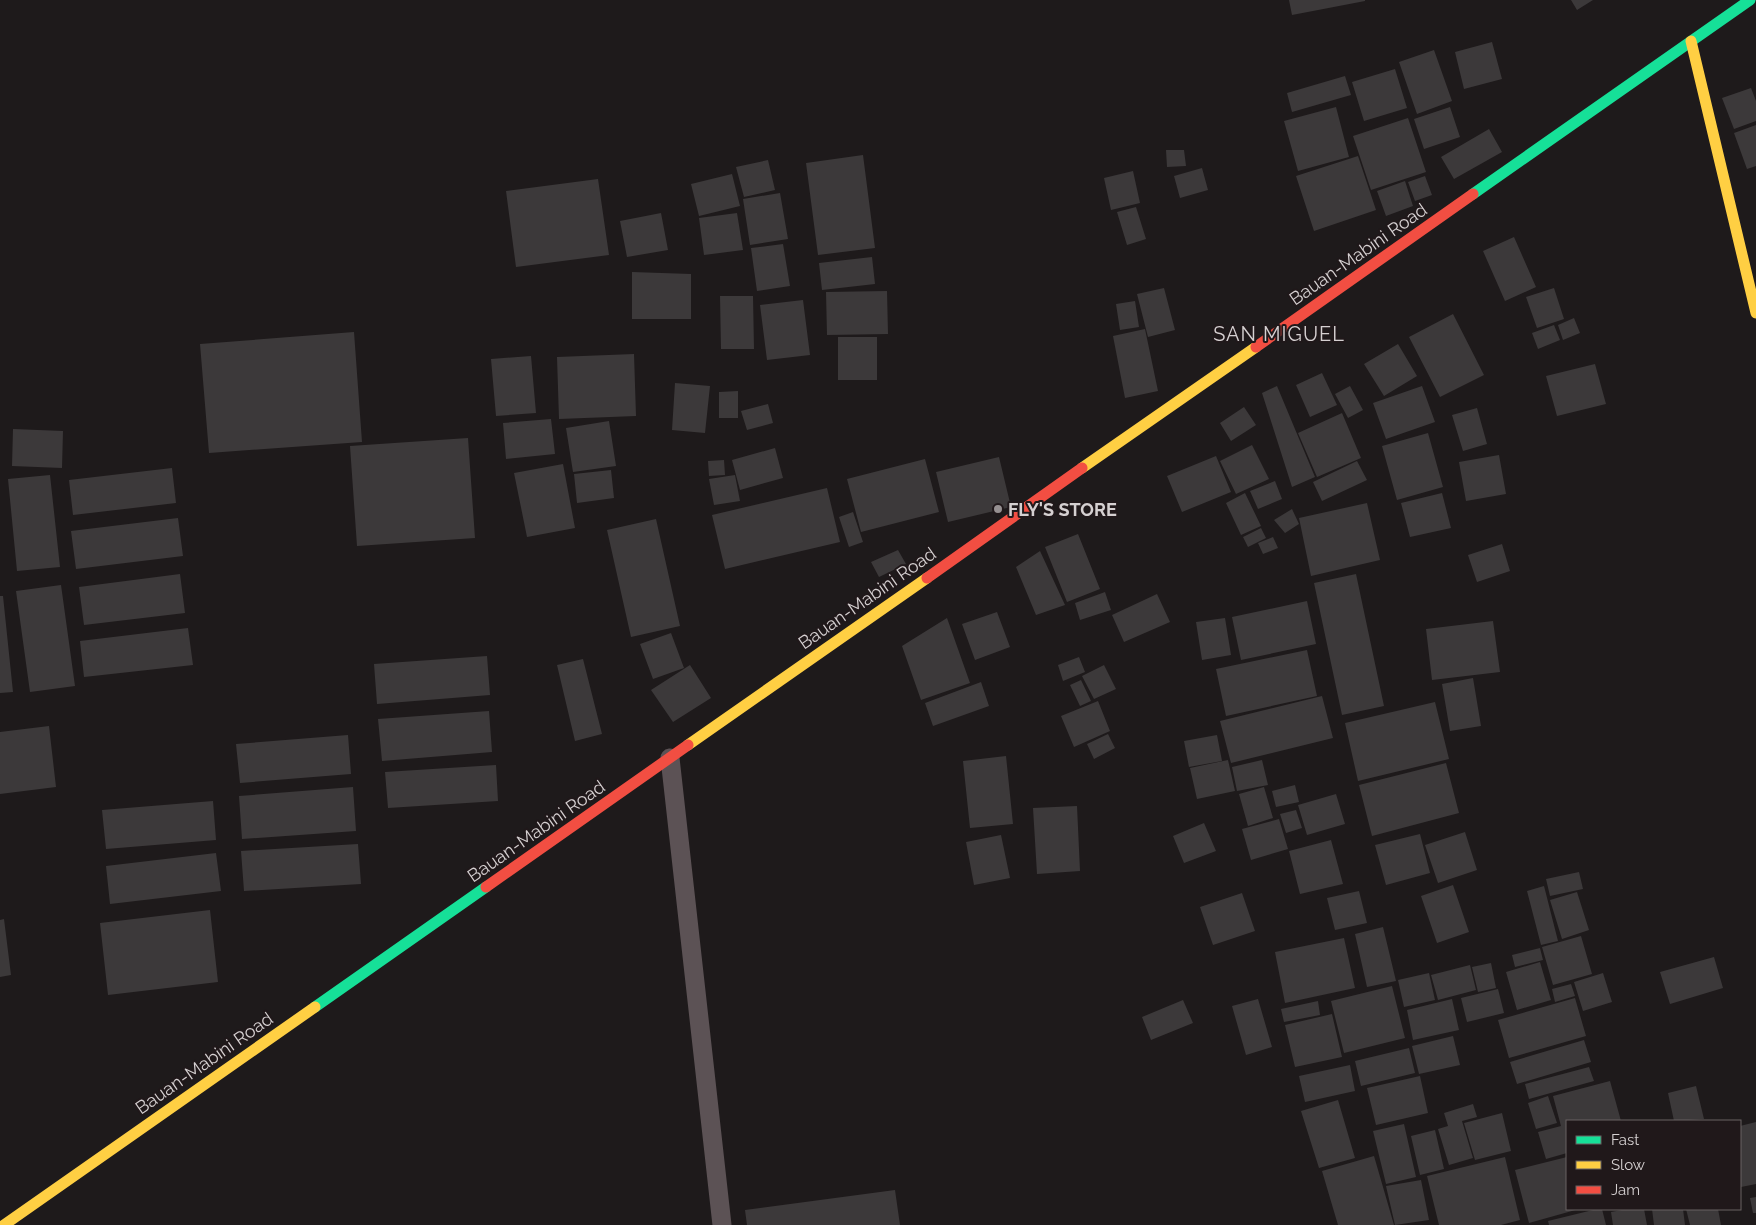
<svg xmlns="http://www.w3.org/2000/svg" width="1756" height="1225" viewBox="0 0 1756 1225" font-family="Raleway,sans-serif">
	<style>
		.building { fill: #3c393a }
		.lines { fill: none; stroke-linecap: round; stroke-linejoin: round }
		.lane { stroke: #5c5255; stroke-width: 19 }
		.fast { stroke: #16e098; stroke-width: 11 }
		.slow { stroke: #ffcf43; stroke-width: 11 }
		.jam { stroke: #f24e42; stroke-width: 11 }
		.poi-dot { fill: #959091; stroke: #20181a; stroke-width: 2 }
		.labels { text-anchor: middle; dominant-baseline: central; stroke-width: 4; stroke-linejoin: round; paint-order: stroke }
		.street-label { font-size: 18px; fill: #d5d0d1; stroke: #20181a }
		.poi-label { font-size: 18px; font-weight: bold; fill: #d5d0d1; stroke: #20181a; text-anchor: start }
		.quarter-label { font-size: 20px; letter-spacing: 1px; fill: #d5d0d1; stroke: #20181a }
	</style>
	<rect width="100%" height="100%" fill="#1e1a1b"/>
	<!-- building -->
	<path class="building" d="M1289,0H1365V1L1292,15Z
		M1571,0H1593L1577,10Z
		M1492,42L1502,79L1464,89L1455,52Z
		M1434,50L1452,101L1417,114L1399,62Z
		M1395,69L1407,108L1364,121L1352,82Z
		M1345,76L1351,95L1292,112L1287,93Z
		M1751,88L1756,101V121L1734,129L1722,98Z
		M1336,107L1349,157L1298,171L1284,121Z
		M1450,107L1460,137L1424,149L1414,119Z
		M1408,118L1426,172L1371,190L1353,136Z
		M1756,125V166L1747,169L1734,133Z
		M1489,129L1502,152L1454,179L1441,157Z
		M1166,150H1184L1186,166L1167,167Z
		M863,155L875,248L818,255L806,163Z
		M1358,156L1376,210L1314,231L1296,176Z
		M768,160L775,190L744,197L736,167Z
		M1202,168L1208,190L1180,198L1174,176Z
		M1133,171L1140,203L1111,210L1104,178Z
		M732,174L740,206L699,216L691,184Z
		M1425,176L1432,195L1415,201L1408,182Z
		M598,179L609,255L516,267L506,191Z
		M1405,181L1413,206L1386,216L1377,191Z
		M780,193L788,239L750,245L743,199Z
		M1136,207L1146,239L1127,245L1117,212Z
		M661,213L668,250L627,257L620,221Z
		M737,213L743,250L704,255L699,218Z
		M1514,237L1536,287L1505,301L1483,251Z
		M783,244L790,286L757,291L751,248Z
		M872,257L875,284L822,290L819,263Z
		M632,272L691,274V319H632Z
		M1164,288L1175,330L1148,337L1137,294Z
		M1554,288L1564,319L1537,328L1526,297Z
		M887,291L888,334L827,335L826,292Z
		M720,296H753L754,349H721Z
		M803,300L810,355L767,360L760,305Z
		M1135,301L1139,327L1120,330L1116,304Z
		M1453,314L1484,375L1440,397L1409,337Z
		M1574,318L1580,333L1563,340L1558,325Z
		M1554,325L1560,340L1538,349L1532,333Z
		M1145,329L1158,391L1125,398L1113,336Z
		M354,332L362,442L209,453L200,344Z
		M838,337H877V380H838Z
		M1398,344L1417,376L1384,396L1364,364Z
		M634,354L636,416L559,419L557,357Z
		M531,356L536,413L496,416L491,359Z
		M1595,364L1606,404L1557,416L1546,376Z
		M1322,373L1337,405L1310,417L1296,385Z
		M675,383L710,386L705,433L672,430Z
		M1277,386L1315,477L1292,487L1262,393Z
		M1350,386L1363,410L1348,418L1335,394Z
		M1422,386L1435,422L1386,439L1373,403Z
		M738,391V418H719V392Z
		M768,404L773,423L747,430L741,411Z
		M1244,407L1256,425L1231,441L1220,423Z
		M1477,408L1487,444L1463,451L1452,415Z
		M1342,413L1361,458L1317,477L1298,433Z
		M551,419L555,454L506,459L503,423Z
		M609,421L616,466L573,472L566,428Z
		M13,429L63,431L62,468L12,466Z
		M1428,433L1443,487L1397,500L1382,446Z
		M468,438L475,538L357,546L350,446Z
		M1252,445L1269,479L1236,494L1220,461Z
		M775,448L783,478L740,490L732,460Z
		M1499,455L1506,494L1466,501L1459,462Z
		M1216,456L1231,492L1182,512L1167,476Z
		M999,457L1011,507L948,522L936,472Z
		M925,459L939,512L861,532L847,479Z
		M724,460L725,475L709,476L708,461Z
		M1357,461L1367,480L1322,501L1313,482Z
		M563,464L575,528L527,537L514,473Z
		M172,468L176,503L73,515L69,480Z
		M611,470L614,498L577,503L574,474Z
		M50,475L60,567L17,571L8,479Z
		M735,475L740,501L714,505L709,479Z
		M1275,481L1282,499L1258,509L1250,491Z
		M827,488L840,542L725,569L712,515Z
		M1245,493L1261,526L1241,535L1226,503Z
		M1442,493L1451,528L1410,537L1401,503Z
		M1367,503L1380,560L1311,576L1299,518Z
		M1292,509L1299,524L1285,533L1274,520Z
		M853,512L863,542L849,547L839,517Z
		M178,518L183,556L76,569L71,531Z
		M656,519L680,626L631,637L607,530Z
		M1261,528L1266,538L1248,547L1243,537Z
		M1078,534L1100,589L1067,602L1045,547Z
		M1273,537L1278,548L1263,554L1258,543Z
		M1502,544L1510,571L1477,582L1468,555Z
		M898,550L906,564L879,577L871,562Z
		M1040,551L1065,605L1036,615L1016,567Z
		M180,574L185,613L84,625L79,587Z
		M1356,574L1384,706L1342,715L1314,583Z
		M61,585L75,686L30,692L16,591Z
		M1105,592L1111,610L1080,620L1075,603Z
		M1157,594L1170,622L1124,642L1112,615Z
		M0,596H3L13,692L0,693Z
		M1307,601L1316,644L1241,660L1232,617Z
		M997,612L1010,647L975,660L962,624Z
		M947,618L970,683L921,700L902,646Z
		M1225,618L1231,655L1202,660L1196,622Z
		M1493,621L1500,672L1432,680L1426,629Z
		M188,628L193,665L84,677L80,641Z
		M671,633L684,668L653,679L640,644Z
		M1307,650L1317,696L1226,716L1216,669Z
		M487,656L490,695L377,704L374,664Z
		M1079,657L1085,672L1063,681L1058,665Z
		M583,659L602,734L575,741L557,665Z
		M690,665L711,698L673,722L651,690Z
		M1104,665L1116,689L1094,699L1082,676Z
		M1473,678L1481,726L1450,731L1442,684Z
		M1081,680L1091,701L1080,706L1070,685Z
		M981,682L989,706L933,726L925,703Z
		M1322,696L1333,738L1231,763L1220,721Z
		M1098,701L1110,731L1074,747L1061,716Z
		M1435,702L1449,759L1358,781L1345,723Z
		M489,711L492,752L382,761L378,719Z
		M49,726L56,787L0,794V732Z
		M1108,734L1115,748L1094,759L1087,744Z
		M348,735L351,774L240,783L236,744Z
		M1217,735L1222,761L1189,767L1184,741Z
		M1006,756L1013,824L970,828L963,761Z
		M1228,760L1235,791L1197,799L1190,768Z
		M1262,760L1268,785L1237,791L1232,767Z
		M1446,763L1459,813L1372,836L1359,785Z
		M496,765L498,801L388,808L385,772Z
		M1295,785L1299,802L1276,807L1272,791Z
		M353,787L356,831L242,839L239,796Z
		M1264,787L1273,818L1248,826L1239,794Z
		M1336,794L1345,824L1307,835L1298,805Z
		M213,801L216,840L106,849L102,810Z
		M1077,806L1080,871L1037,874L1033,808Z
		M1296,810L1302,828L1286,833L1280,814Z
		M1279,819L1288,849L1251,860L1242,829Z
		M1204,823L1216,851L1184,863L1173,836Z
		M1465,832L1477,870L1438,883L1425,845Z
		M1420,834L1430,873L1386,885L1375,845Z
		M1001,835L1010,878L974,885L966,842Z
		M1331,840L1343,884L1300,894L1289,851Z
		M358,844L361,884L244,891L241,851Z
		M216,853L221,891L110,904L106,866Z
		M1579,872L1583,889L1550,896L1546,879Z
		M1453,885L1469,932L1437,943L1421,896Z
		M1544,886L1558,941L1541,945L1527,891Z
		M1359,891L1367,923L1335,930L1327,898Z
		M1577,892L1589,930L1562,939L1550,900Z
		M1242,893L1255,931L1213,945L1200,907Z
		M210,910L218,982L108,995L100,923Z
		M4,919L11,975L0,977V920Z
		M1383,927L1396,981L1367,987L1355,934Z
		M1581,936L1592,974L1553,985L1542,947Z
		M1344,938L1355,988L1285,1003L1275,952Z
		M1540,948L1543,960L1515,967L1512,955Z
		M1714,957L1723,988L1670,1004L1660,972Z
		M1540,962L1551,1000L1517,1010L1506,972Z
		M1491,963L1496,988L1478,992L1472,967Z
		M1470,965L1476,990L1438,1000L1431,975Z
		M1429,973L1435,1000L1404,1007L1398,980Z
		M1603,973L1612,1002L1583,1011L1574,982Z
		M1571,984L1575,996L1555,1002L1552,989Z
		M1392,986L1405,1038L1344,1053L1331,1001Z
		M1498,989L1504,1013L1467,1022L1461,998Z
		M1575,998L1586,1036L1509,1058L1498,1020Z
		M1258,999L1272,1047L1246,1055L1232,1006Z
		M1452,999L1459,1030L1413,1040L1407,1010Z
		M1183,1000L1193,1023L1151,1040L1142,1017Z
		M1318,1001L1320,1015L1284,1022L1281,1009Z
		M1332,1014L1342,1057L1295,1067L1285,1025Z
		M1453,1036L1460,1065L1419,1074L1412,1046Z
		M1584,1040L1591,1062L1517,1084L1510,1062Z
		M1409,1048L1415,1073L1361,1086L1355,1061Z
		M1350,1065L1355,1091L1305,1102L1299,1076Z
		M1589,1067L1594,1081L1529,1099L1525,1084Z
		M1420,1076L1428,1113L1376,1125L1367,1088Z
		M1610,1081L1621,1121H1567V1153L1546,1159L1538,1132L1561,1126L1553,1096Z
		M1696,1086L1704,1119L1674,1121L1668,1093Z
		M1548,1096L1557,1123L1536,1129L1528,1103Z
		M1338,1100L1355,1158L1319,1168L1301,1111Z
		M1473,1104L1477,1117L1462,1121L1473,1158L1449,1165L1438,1129L1448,1126L1444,1113Z
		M1502,1113L1511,1151L1475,1160L1464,1123Z
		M1756,1122V1184L1741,1187L1740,1126Z
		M1404,1124L1416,1177L1386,1184L1373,1131Z
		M1435,1130L1444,1169L1420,1175L1411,1136Z
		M1374,1156L1394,1225H1338L1322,1171Z
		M1505,1157L1520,1220L1501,1225H1439L1427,1176Z
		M1567,1157V1209H1579L1529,1223L1515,1170Z
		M1421,1180L1429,1220L1395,1225L1386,1186Z
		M895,1190L900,1225H747L745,1210Z
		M1756,1197V1213H1753L1750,1198Z
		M1597,1209H1602L1606,1225H1549L1548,1221Z
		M1627,1209H1644L1647,1225H1613L1611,1212Z
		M1652,1209H1683L1685,1225H1654Z
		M1686,1209H1718L1721,1225H1690Z"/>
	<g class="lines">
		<!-- lane -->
		<path class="lane" d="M670,758L722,1225"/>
		<!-- fast -->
		<path class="fast" d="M1473,194L1750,0
			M315,1007L486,887"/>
		<!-- slow -->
		<path class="slow" d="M1691,41L1756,313
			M1082,468L1256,347
			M688,745L927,578
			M4,1225L315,1007"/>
		<!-- jam -->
		<path class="jam" d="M1256,347L1473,194
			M927,578L1082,468
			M486,887L688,745"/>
	</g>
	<!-- markers -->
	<circle class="poi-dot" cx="998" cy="509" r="5"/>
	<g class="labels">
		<!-- street labels -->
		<g class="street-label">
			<text transform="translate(1358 254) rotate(-35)">Bauan-Mabini Road</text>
			<text transform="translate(867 598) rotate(-35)">Bauan-Mabini Road</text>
			<text transform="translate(536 831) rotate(-35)">Bauan-Mabini Road</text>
			<text transform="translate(204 1063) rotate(-35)">Bauan-Mabini Road</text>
		</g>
		<!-- poi labels -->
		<g class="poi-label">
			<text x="1008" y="509">FLY'S STORE</text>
		</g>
		<!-- quarter labels -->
		<g class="quarter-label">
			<text x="1279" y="334">SAN MIGUEL</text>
		</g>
	</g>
	<!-- legend -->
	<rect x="1566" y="1120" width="175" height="90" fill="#20181a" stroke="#686263"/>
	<rect x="1576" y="1136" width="25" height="8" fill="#16e098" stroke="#686263"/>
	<text x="1611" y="1145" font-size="15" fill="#d5d0d1">Fast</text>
	<rect x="1576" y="1161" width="25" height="8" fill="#ffcf43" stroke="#686263"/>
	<text x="1611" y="1170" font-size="15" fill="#d5d0d1">Slow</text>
	<rect x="1576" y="1186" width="25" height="8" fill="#f24e42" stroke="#686263"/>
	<text x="1611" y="1195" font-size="15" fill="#d5d0d1">Jam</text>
</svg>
